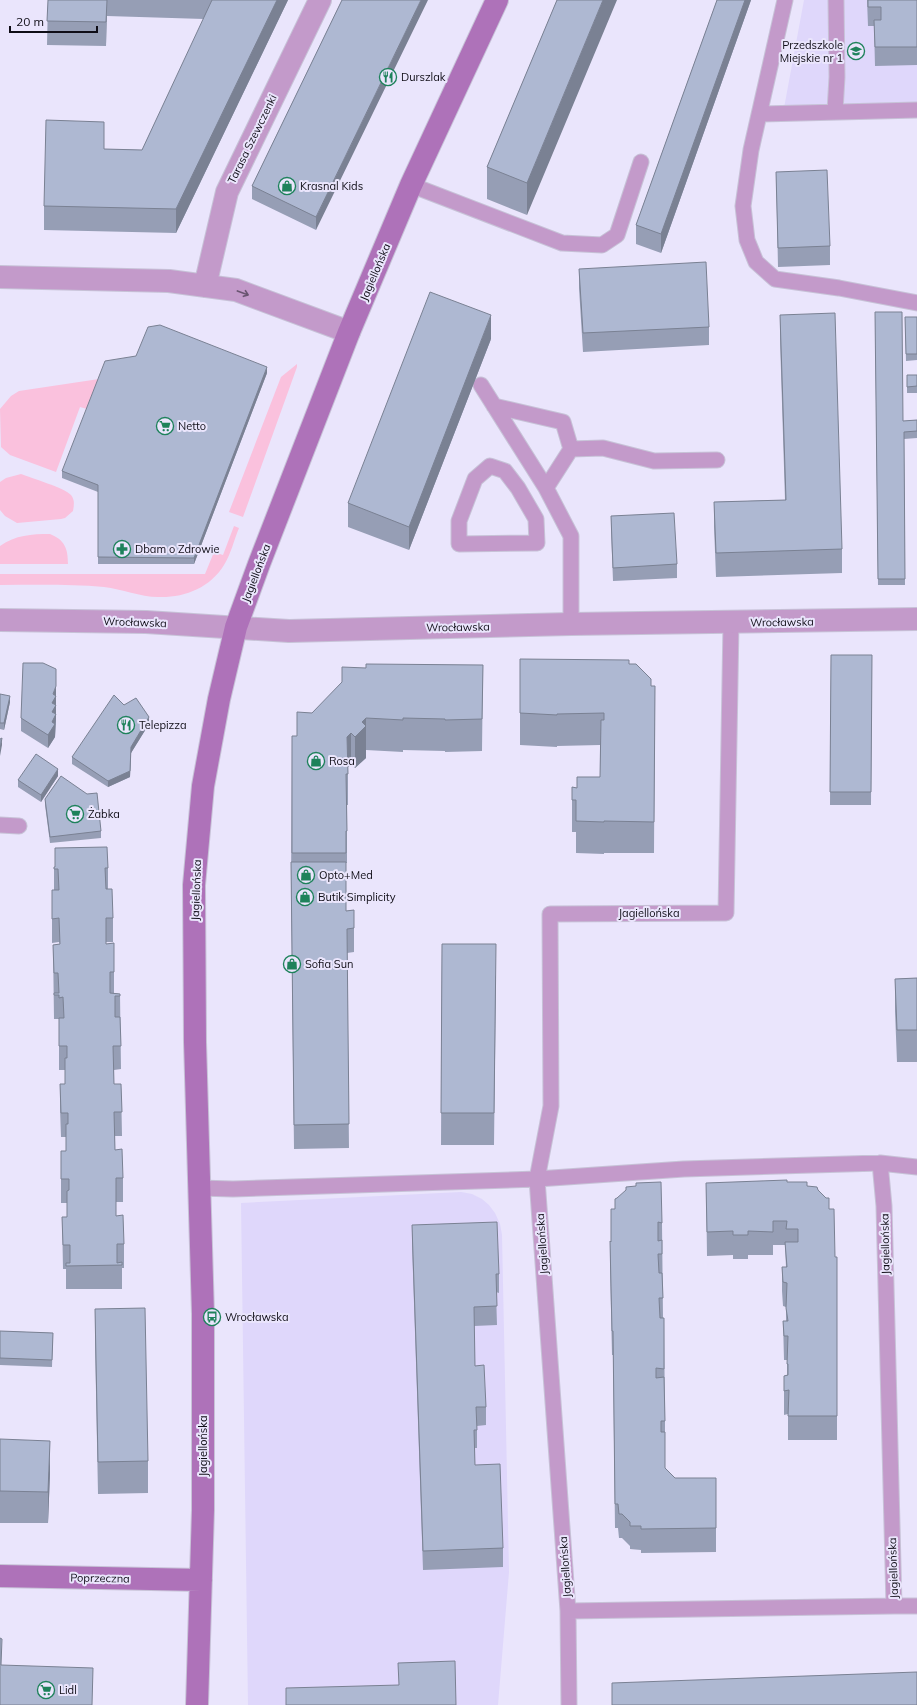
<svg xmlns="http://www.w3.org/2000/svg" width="917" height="1705" viewBox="0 0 917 1705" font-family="Mulish,sans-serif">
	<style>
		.built { fill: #dfd7fb }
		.green { fill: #fac1dd }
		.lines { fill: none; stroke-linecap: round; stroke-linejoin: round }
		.lane-casing { stroke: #c7c2d7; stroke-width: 17 }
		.street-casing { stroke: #c7c2d7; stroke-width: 24 }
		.secondary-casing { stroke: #c7c2d7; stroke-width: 24 }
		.lane { stroke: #c39aca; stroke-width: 15 }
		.street { stroke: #c39aca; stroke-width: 22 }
		.secondary { stroke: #ae72b9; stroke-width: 22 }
		.wall { fill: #969eb5 }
		.shaded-wall { fill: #7a8193 }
		.building { fill: #aeb8d2; stroke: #7a8193 }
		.oneway { stroke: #695470 }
		.labels { text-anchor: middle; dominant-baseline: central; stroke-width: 4; stroke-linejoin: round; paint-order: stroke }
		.poi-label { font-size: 11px; fill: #0f0d16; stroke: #eae5fc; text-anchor: start }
		.street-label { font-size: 11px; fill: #0f0d16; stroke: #eae5fc }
	</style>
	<rect width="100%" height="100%" fill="#eae5fc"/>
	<!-- built -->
	<path class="built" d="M804,0H917V102L784,108Z
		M461,1192L472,1194L482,1199L489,1205L495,1213L500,1224L502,1235L509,1572L498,1705H248L241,1203Z"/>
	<!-- green -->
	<path class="green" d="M297,364V367L243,517L229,512L281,377Z
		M99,379L87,409L80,407L56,472L10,455L1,447L0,409L11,396L19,391Z
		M21,474C31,478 65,488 71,495C75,500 74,505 73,511L65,518L61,519L17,523L5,516L0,510V482L6,478Z
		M234,526L239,528C234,540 231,554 224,565C210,588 184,598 158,597C140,597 122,589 104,587C70,584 35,585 0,585V574H205L214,552L223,555Z
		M50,534C65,540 68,549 68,564H0V546C16,535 31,534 50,534Z"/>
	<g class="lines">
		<!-- lane casing -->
		<g class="lane-casing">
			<path id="lane" d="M785,0L751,150L743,206L747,240L756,262L775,279L839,288L917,303
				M835,111L837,77L836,0
				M760,114L917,110
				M411,185L562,243L602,245L617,235L641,162
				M481,385L546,488L571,536V624
				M494,406L563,422L571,449
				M490,466L505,471L518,488L536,519L537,543L459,544V521L475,479Z
				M546,488L571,449L603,448L654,461L717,460
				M0,825L19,826
				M880,1163L884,1206L894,1606L568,1611L537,1179L684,1169L880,1163L917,1167
				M199,1188L233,1189L537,1179L551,1106L550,914L726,913L731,623
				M894,1606H917
				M568,1611L569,1705"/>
		</g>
		<!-- street casing -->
		<g class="street-casing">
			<path id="street" d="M0,277L169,281L236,290L349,332
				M205,286L227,192L320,0
				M0,620L146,622L289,631L571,624L917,619"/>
		</g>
		<!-- secondary casing -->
		<g class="secondary-casing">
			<path id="secondary" d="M0,1576L201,1580
				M197,1705L203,1510V1314L195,1042L194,885L203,786L219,699L236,627L259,564L349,332L411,185L497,0"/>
		</g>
		<!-- lane -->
		<use href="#lane" class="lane"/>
		<!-- street -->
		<use href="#street" class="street"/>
		<!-- secondary -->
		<use href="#secondary" class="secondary"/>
	</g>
	<!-- wall -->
	<path class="wall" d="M48,0H288L176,233L44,230V206L104,149L142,150L204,19L107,16L106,46L47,45Z
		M342,0L316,230L252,199V186Z
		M557,0L527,215L487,199V167Z
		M717,0H751L661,253L636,244V225Z
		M867,0H917V65L875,66L874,26H868Z
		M776,172L830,246V265L778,267Z
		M579,269L709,327V345L583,352L579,288Z
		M875,312L903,421L917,420V438L904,439L905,585H878Z
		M780,315L842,549V573L716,577L714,526V502L785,500L780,339Z
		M905,317H917V360L906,361Z
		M491,339L409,550L348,527V503Z
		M267,373L194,564H98V492L62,478V471Z
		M907,375H917V393H907Z
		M611,516L677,564V578L613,581L611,529Z
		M831,655H872L871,805H830Z
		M520,659L629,664L651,686H655L654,853H604V854L576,853V832H572V787L577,788L600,777V745L557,746V747L520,745Z
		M483,665L482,751L445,752V751L403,750V752L366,750V758L355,768L351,764L348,767V805H347V863H346V911L354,910V952L347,953L349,1148L294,1149L291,886L292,736H297L312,713L366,668Z
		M0,694L10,702L4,730L0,729Z
		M124,705L149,724L131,753L130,777L108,787L72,764V757Z
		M21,718H56L55,737L48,748L21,731Z
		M58,776L41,802L18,787V780Z
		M45,799L101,831V838L50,843L45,805Z
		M55,848L108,868V889L113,918V942H106V944L114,943V993L120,994L121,1069L114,1070V1084H121L122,1136H115V1150L123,1178V1202H116V1216L124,1244V1268H122V1289H66V1269H63L62,1217H67V1203H61V1151H66V1137H61L60,1108V1084H65V1070H59V1019H54L53,945L60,944L59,942L52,943V890H54V867H55Z
		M442,944L496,976L494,1145H441Z
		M917,978V1062H897L895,1011V979Z
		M787,1182L807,1186L818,1190L829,1209L835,1257H837V1440H788V1414L784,1415V1376L787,1375V1360H784L783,1321H786V1307L783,1306L782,1291V1267H786L785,1245H773V1255H748V1259H733V1255L707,1256L706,1183Z
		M611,1209L662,1223L663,1318H664L665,1421V1468L716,1528V1552L641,1553V1550L630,1549V1546L622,1538H619L618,1528H615L613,1355H612L610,1265V1241L611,1242Z
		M412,1225L499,1274V1293L496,1292L497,1325L474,1326L475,1366L486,1407V1425L477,1426V1448H475V1465L503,1548V1567L423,1570L412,1244Z
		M95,1309L148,1461V1493L98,1494L95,1341Z
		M0,1331L53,1333L52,1367L0,1365Z
		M0,1439L50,1473L48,1523H0Z"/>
	<!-- shaded-wall -->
	<path class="shaded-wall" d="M107,0V16L106,46Z
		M277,0H288L176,233V209Z
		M421,0H428L316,230V217Z
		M603,0H617L527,215V183Z
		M745,0H751L661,253V234Z
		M491,315V339L409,550V527Z
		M267,367V373L194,564V558Z
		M56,686V718L55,737L48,748V735L53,694Z
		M10,696V702L4,730V723Z
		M149,717V724L131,753L130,777L108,787V781L131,747Z
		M366,718V758L355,768V737L362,722Z
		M351,733V764L347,768V737Z
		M2,738V745L0,756V749Z
		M58,769V776L41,802V795Z
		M50,1441V1473L48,1523V1492Z"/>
	<!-- building -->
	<path class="building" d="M48,0H107L106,22L47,21Z
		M212,0H277L176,209L44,206L46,120L104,122V149L142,150Z
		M342,0H421L316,217L252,186Z
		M557,0H603L527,183L487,167Z
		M717,0H745L661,234L636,225Z
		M868,0H917V47H875L874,20H881V7H868Z
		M827,170L830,246L778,248L776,172Z
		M706,262L709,327L583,333L579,269Z
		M430,292L491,315L409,527L348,503Z
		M875,312H902L903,421L917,420V431L904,432L905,579H878Z
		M835,313L842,549L716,553L714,502L786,500L780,315Z
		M905,317H917V354H906Z
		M160,325L267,367L194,558L98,557V485L62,471L105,361L136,356L148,327Z
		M907,375H917V386L907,387Z
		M674,513L677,564L613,568L611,516Z
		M831,655H872L871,792H830Z
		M520,659L629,660V664H636L651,679V686H655L654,822L604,821V822L576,821V800H572V787L577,788V777H600L601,720H604V713L557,714V715L520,713Z
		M23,663H43L56,669V686L53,694L56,696L52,703L56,705L52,712L56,714L52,722L55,724L48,735L21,718Z
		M366,664L483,665L482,719L445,720V719L403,718V720L366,718L362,722L366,726L355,737L351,733L347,737L348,774H346L347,831H346V853H292V736H297V712L312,713L342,682V667L366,668Z
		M0,694L10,696L4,723H0Z
		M114,695L124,705L136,698L149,717L131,747L130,771L108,781L72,757Z
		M2,738L0,749V739Z
		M36,754L58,769L41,795L18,780Z
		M61,776L87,794L97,793L101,831L50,837L45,799Z
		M107,847L108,868H105L106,889H112L113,918H106V944L114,943V972H110V993L120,994V996H115V1017H120L121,1046H113L114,1084H121L122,1112H114L115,1150L122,1149L123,1178H116V1216L123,1215L124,1244H117V1263L122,1262V1265L66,1266V1263H70V1245H63L62,1217H67V1191L69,1190V1179H61V1151H66V1124H68V1113H61L60,1084H65V1058H67V1046H59V1018H64L63,997L59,998V995H54V993H59L58,973H54L53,945L60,944L59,918L52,919V890H59L58,869H54V867H55V848Z
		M291,862H346V911L354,910V928L347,929L349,1124L294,1125Z
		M442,944H496L494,1113H441Z
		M917,978V1030H897L895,979Z
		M787,1180V1182H807V1186L817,1187L818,1190L826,1198H829V1209H834L835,1257H837V1416H788L789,1390L784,1391V1376L788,1375V1364H787L788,1336H784L783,1321H788L786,1308L787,1283L783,1282L782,1267H787L785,1242H798V1229H786L787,1221H773V1232L748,1231V1235H733V1231L707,1232L706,1183Z
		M661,1182L662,1223L658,1222V1241L662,1240V1254H658L659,1273H662L663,1298H659L660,1318H664V1369L656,1368V1378L664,1377L665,1421H661V1432H665V1468L675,1478H716V1528L641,1529V1526H630V1522L622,1514H619L618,1504H615L613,1331H612L610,1241L611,1242V1209H615V1199L617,1198L626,1190V1187L636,1186V1183Z
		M497,1222L499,1274H496L497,1306L474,1307L475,1366L484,1365L486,1407H476L477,1430H474L475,1465L500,1464L503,1548L423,1551L412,1225Z
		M145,1308L148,1461L98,1462L95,1309Z
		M0,1331L53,1333L52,1360L0,1358Z
		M0,1439L50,1441L48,1492L0,1491Z
		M0,1638L2,1639L1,1665L93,1668L92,1705H0Z
		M455,1661L456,1705H286V1688L399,1685L398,1663Z
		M917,1672V1705H612V1683Z"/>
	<!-- one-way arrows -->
	<defs><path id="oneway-shaft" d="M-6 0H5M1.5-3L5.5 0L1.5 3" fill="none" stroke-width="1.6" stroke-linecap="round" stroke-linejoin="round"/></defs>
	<use class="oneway" href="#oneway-shaft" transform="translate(243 293) rotate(20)"/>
	<!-- icons -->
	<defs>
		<g id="school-ring" transform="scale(0.9)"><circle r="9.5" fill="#eae5fc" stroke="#1e825b" stroke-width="1.5"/><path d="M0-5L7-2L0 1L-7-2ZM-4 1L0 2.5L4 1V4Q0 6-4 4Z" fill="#1e825b"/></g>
		<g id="restaurant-ring" transform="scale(0.9)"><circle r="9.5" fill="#eae5fc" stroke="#1e825b" stroke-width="1.5"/><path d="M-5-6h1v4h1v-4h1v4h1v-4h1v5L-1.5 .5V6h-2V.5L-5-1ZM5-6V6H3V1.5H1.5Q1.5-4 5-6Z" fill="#1e825b"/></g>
		<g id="shop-ring" transform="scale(0.9)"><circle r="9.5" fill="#eae5fc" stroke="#1e825b" stroke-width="1.5"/><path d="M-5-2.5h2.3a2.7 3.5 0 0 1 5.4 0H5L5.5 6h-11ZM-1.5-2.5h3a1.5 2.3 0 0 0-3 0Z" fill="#1e825b"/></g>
		<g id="supermarket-ring" transform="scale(0.9)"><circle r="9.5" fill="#eae5fc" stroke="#1e825b" stroke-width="1.5"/><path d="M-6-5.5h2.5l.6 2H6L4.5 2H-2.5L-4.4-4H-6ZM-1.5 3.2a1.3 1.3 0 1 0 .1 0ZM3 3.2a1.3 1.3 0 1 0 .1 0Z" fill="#1e825b"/></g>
		<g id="pharmacy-ring" transform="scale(0.9)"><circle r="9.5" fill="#eae5fc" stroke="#1e825b" stroke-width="1.5"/><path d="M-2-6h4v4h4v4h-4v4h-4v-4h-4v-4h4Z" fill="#1e825b"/></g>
		<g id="bus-ring" transform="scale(0.9)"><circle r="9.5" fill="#eae5fc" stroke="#1e825b" stroke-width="1.5"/><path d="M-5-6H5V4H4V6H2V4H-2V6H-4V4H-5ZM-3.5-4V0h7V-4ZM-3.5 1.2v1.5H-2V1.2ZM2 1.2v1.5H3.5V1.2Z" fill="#1e825b"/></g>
	</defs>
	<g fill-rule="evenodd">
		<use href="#school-ring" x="856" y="51"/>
		<use href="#restaurant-ring" x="388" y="77"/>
		<use href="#shop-ring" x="287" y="186"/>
		<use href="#supermarket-ring" x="165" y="426"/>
		<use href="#pharmacy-ring" x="122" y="549"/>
		<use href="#restaurant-ring" x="126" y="725"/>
		<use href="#shop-ring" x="316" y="761"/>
		<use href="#supermarket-ring" x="75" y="814"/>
		<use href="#shop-ring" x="306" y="875"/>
		<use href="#shop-ring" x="305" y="897"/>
		<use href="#shop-ring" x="292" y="964"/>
		<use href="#bus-ring" x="212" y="1317"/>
		<use href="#supermarket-ring" x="46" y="1690"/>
	</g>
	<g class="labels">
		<!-- poi labels -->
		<g class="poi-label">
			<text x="843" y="45" text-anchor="end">Przedszkole<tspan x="843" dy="13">Miejskie nr 1</tspan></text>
			<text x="401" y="77">Durszlak</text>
			<text x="300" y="186">Krasnal Kids</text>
			<text x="178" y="426">Netto</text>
			<text x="135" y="549">Dbam o Zdrowie</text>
			<text x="139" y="725">Telepizza</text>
			<text x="329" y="761">Rosa</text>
			<text x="88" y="814">Żabka</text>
			<text x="319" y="875">Opto+Med</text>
			<text x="318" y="897">Butik Simplicity</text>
			<text x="305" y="964">Sofia Sun</text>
			<text x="225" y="1317">Wrocławska</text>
			<text x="59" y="1690">Lidl</text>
		</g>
		<!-- street labels -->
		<g class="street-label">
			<text transform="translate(252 139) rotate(-64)">Tarasa Szewczenki</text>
			<text transform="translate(375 272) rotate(-67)">Jagiellońska</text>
			<text transform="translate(256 573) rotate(-69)">Jagiellońska</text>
			<text transform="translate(135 622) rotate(2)">Wrocławska</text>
			<text transform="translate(782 622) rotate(-1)">Wrocławska</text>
			<text transform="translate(458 627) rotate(-1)">Wrocławska</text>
			<text transform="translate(196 890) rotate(-88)">Jagiellońska</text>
			<text x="649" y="913">Jagiellońska</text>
			<text transform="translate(542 1244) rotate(-94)">Jagiellońska</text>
			<text transform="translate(885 1244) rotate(-91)">Jagiellońska</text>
			<text transform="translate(203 1446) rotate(-90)">Jagiellońska</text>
			<text transform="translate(565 1567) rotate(-94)">Jagiellońska</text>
			<text transform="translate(893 1568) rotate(-92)">Jagiellońska</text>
			<text transform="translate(100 1578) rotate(1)">Poprzeczna</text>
		</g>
	</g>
	<!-- scale -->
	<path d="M10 26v6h87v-6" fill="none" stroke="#0f0d16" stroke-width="2"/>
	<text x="16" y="26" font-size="12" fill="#0f0d16" stroke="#eae5fc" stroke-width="3" paint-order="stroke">20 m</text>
</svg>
